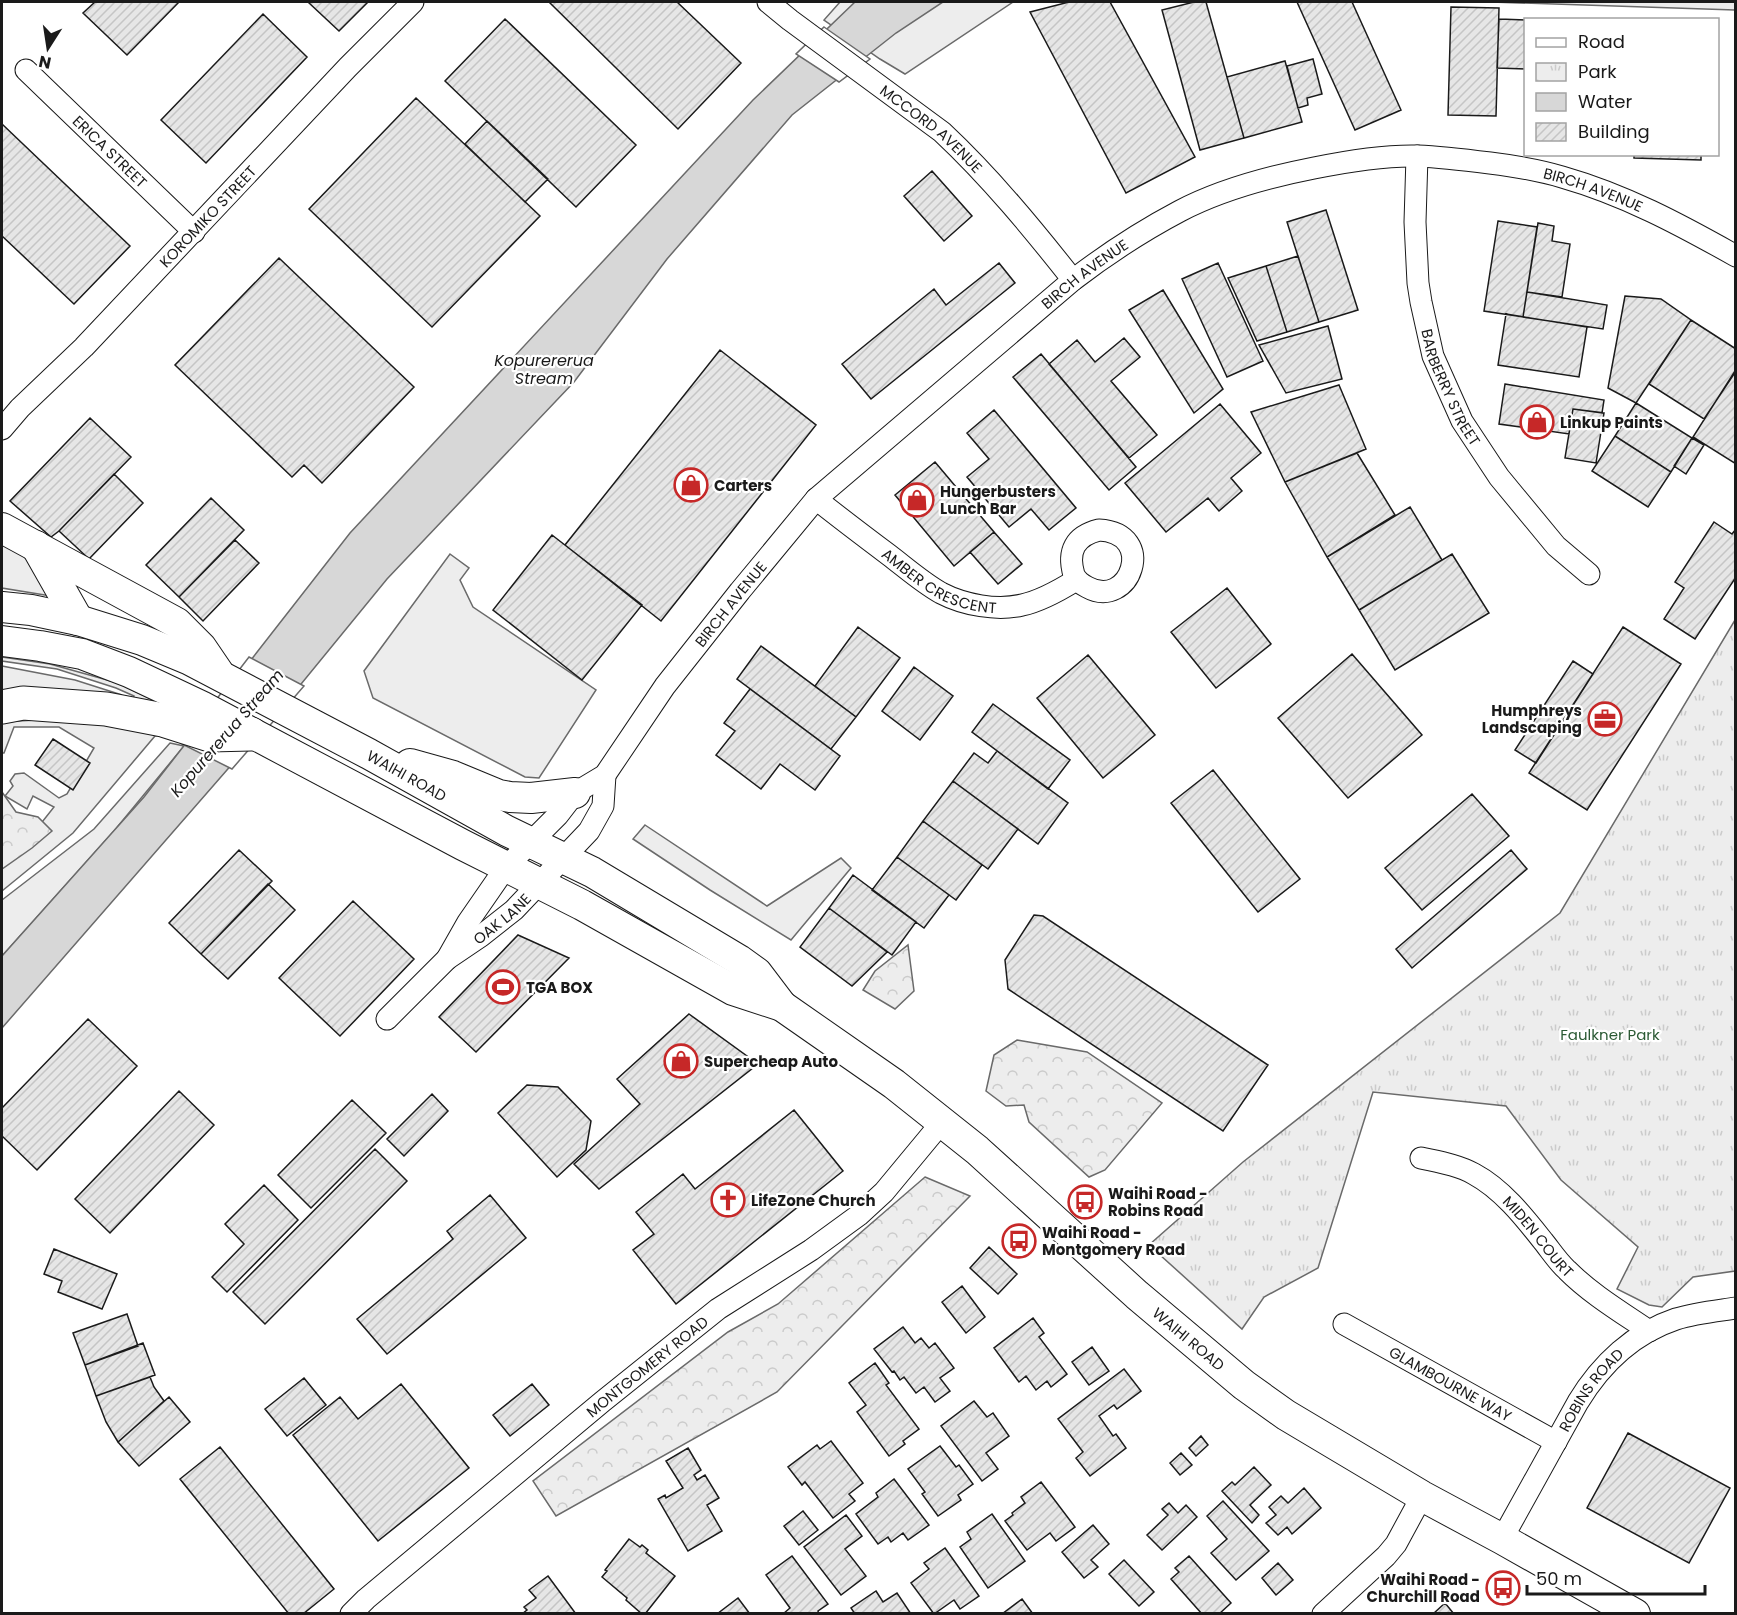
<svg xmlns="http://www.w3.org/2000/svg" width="1737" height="1615" viewBox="0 0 1737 1615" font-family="Poppins,sans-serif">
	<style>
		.built { fill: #ededed; stroke: #6a6a6a; stroke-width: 1.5 }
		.forest { fill: url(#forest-crowns); stroke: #6a6a6a; stroke-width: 1.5 }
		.park { fill: url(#park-tufts); stroke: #6a6a6a; stroke-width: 1.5 }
		.water { fill: #d7d7d7; stroke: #6a6a6a; stroke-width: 1.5 }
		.pier { fill: #fff; stroke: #6a6a6a; stroke-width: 1.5 }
		.building { fill: url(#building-hatch); stroke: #1a1a1a; stroke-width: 1.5 }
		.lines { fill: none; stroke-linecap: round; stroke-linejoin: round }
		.street-casing { stroke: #1a1a1a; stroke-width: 23 }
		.secondary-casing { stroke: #1a1a1a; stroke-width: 32 }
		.highway-casing { stroke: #1a1a1a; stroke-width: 35 }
		.street { stroke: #fff; stroke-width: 21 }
		.secondary { stroke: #fff; stroke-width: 30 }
		.highway { stroke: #fff; stroke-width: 33 }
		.labels { text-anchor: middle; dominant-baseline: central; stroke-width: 4.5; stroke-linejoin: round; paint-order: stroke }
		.street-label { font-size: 15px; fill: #1a1a1a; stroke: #fff }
		.poi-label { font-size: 15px; font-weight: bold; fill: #1a1a1a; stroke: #fff; text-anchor: start }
		.park-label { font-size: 15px; fill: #2b5a34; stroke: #fff }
		.water-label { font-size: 16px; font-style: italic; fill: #1a1a1a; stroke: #fff }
	</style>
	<defs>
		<pattern id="forest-crowns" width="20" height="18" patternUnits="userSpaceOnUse" patternTransform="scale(1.5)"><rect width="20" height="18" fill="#ededed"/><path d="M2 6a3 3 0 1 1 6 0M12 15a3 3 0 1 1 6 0" fill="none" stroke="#cbcbcb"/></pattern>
		<pattern id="park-tufts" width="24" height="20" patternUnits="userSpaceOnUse" patternTransform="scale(1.5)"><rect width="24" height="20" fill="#ededed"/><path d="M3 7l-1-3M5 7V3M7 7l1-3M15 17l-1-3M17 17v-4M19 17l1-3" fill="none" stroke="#cbcbcb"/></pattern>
		<pattern id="building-hatch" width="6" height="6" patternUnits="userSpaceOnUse" patternTransform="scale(1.5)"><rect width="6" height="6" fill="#e6e6e6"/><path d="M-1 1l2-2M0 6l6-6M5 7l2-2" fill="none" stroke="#c5c5c5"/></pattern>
	</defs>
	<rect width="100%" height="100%" fill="#fff"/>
	<!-- built -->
	<path class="built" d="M840,2H1013L905,74L880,59L824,20Z
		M1491,2H1735L1736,10H1735Z
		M2,541L32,560L51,596L2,588Z
		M450,554L469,568L460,580L473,607L596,690L539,778L525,777L373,698L364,671Z
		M2,657L50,664L118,683L172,709L132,704L134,696L116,688L57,669L2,661Z
		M2,666L75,680L122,695L2,698Z
		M53,719L170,733L155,736L73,833L2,891V808L35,831L54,807L33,796L27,809L5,796L13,786L10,781L15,774L24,773L59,798L67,794L94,748L59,727H14L4,753H2V722Z
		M170,743L184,746L114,831L2,956V900L94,829Z
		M645,825L767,906L841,858L851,868L791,940L710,890L633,839Z"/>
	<!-- forest -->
	<path class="forest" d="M2,792L16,812L38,817L52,831L32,848L2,869Z
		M908,945L914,991L895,1009L863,990L875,971Z
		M1017,1040L1087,1052L1162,1103L1105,1170L1089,1177L1029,1122L1024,1105L1006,1106L986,1091L994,1055Z
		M925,1177L970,1196L777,1392L556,1516L533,1481L728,1332L778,1304Z"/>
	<!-- park -->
	<path class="park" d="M1735,620V1271L1693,1277L1662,1307L1649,1305L1617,1289L1638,1247L1561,1180L1506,1106L1373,1092L1318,1268L1264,1297L1242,1329L1149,1245L1243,1162L1560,913Z"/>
	<!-- water -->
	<path class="water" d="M855,2H943L896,33L792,115L667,259L574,382L387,579L288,700L2,1028V956L144,797L350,533L753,100Z"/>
	<!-- pier -->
	<path class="pier" d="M824,27L870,59L839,82L796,54Z
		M249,657L304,686L232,769L182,744Z"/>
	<!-- building -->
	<path class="building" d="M95,2H179L127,55L83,13Z
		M308,2H368L339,31Z
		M549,2H677L741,63L678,129Z
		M1069,2H1110L1195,157L1126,193L1030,12Z
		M1194,2H1206L1244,138L1200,150L1162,10Z
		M1297,2H1352L1401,110L1355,130Z
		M1451,7L1499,8L1496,116L1448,115Z
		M263,14L307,57L206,163L161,120Z
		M505,19L636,145L576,207L445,81Z
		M1499,19L1526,20V69L1497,68Z
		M1313,59L1322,94L1307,98L1308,105L1298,108L1287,66Z
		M1285,61L1302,122L1244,138L1227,77Z
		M416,98L540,216L432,327L309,209Z
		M487,121L548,179L525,202L465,144Z
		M2,124L130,246L74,304L2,236Z
		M1634,154H1701V160L1634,158Z
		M932,171L972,216L944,241L904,196Z
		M1326,210L1358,310L1319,322L1287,222Z
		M1498,221L1537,227L1523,317L1484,311Z
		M1538,223L1554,226L1552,241L1570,244L1562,297L1527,292Z
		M1298,256L1319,322L1287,332L1266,266Z
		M279,258L414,387L322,483L304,465L292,477L175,365Z
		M999,263L1015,283L871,399L842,364L934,289L946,305Z
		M1218,263L1263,361L1227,377L1182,279Z
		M1266,266L1287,332L1257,341L1228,278Z
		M1163,290L1223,389L1194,413L1129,310Z
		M1527,292L1607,305L1603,329L1523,317Z
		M1625,296L1661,299L1691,320L1636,403L1608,388Z
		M1506,314L1587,327L1579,377L1498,365Z
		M1691,320L1736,349V371L1704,419L1649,384Z
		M1328,326L1342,379L1286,393L1259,345Z
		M1124,338L1140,357L1111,381L1157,435L1129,458L1049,364L1077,340L1095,362Z
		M720,350L816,425L661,621L565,545Z
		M1041,354L1136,467L1109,490L1013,377Z
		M1735,371H1736V464L1693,437Z
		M1505,384L1604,400L1602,413L1573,409L1569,434L1499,424Z
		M1339,385L1366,449L1285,482L1251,412Z
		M1636,403L1692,438L1671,472L1615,436Z
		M1220,404L1261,453L1231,478L1242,491L1219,511L1208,498L1166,532L1125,483Z
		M1573,409L1604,413L1596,463L1565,458Z
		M994,410L1076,508L1049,530L1031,509L1009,527L967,477L989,459L967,433Z
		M90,418L131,457L59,531L51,537L10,501Z
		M1615,436L1671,472L1648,507L1592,471Z
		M1692,438L1704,445L1686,474L1674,466Z
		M1357,453L1395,515L1327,557L1285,482Z
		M935,462L994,532L954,566L895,495Z
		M114,474L143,503L89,559L59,531Z
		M211,498L244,530L179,597L146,565Z
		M1410,507L1442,560L1359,610L1327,557Z
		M1714,522L1732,534L1736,529V577L1695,639L1664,619L1684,588L1675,582Z
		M994,532L1022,564L998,584L970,552Z
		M552,535L642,605L582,680L493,610Z
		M235,540L259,563L203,621L179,597Z
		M1452,554L1489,613L1395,670L1359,610Z
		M1227,588L1271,644L1216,688L1171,632Z
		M858,627L900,658L856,717L815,686Z
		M1623,627L1681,664L1587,810L1529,773Z
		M761,646L856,717L831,749L737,679Z
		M1352,654L1422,735L1348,798L1278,718Z
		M1088,655L1155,735L1103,778L1037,698Z
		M1573,661L1593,674L1536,763L1515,750Z
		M914,667L953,696L920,740L882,711Z
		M750,689L840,756L815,790L780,764L761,789L716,755L735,731L724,723Z
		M993,704L1070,760L1048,789L972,732Z
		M53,739L90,763L73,790L35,765Z
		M997,751L1068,803L1038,844L953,781L974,753L988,763Z
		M1213,770L1300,879L1258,912L1171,803Z
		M953,781L1018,829L988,869L923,821Z
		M1472,794L1509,836L1422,910L1385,868Z
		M923,821L982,865L956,900L897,857Z
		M239,850L272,881L201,954L169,923Z
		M1511,850L1527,869L1412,968L1396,949Z
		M897,857L949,895L924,928L872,890Z
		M853,875L916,922L892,955L829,908Z
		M268,884L295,910L228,979L201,954Z
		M353,901L414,959L340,1036L279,978Z
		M829,908L887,952L852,986L800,947Z
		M1034,915L1043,916L1268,1065L1223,1131L1008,989L1005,960Z
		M518,935L569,958L476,1052L439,1017Z
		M689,1014L758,1064L599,1189L574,1164L640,1104L617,1079Z
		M88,1019L137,1066L37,1170L2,1136V1108Z
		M527,1085L558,1087L591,1121L586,1150L557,1177L498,1113Z
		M179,1091L214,1125L110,1233L75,1199Z
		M432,1094L448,1111L404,1156L387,1139Z
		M352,1100L386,1133L311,1208L278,1175Z
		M794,1110L843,1171L676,1304L633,1250L654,1234L636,1212L683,1174L695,1189Z
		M375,1149L407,1181L265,1324L233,1292Z
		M264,1185L298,1220L227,1292L212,1277L244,1244L225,1224Z
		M490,1195L526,1238L387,1354L357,1319L453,1239L447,1231Z
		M989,1247L1017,1274L998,1294L970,1268Z
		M54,1249L117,1274L102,1309L58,1292L62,1281L44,1274Z
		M962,1286L985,1317L966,1333L942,1302Z
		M127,1314L138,1346L85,1365L73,1333Z
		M1033,1318L1044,1333L1039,1337L1067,1374L1051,1387L1047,1381L1036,1390L1026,1376L1019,1382L994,1348Z
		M903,1327L915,1343L921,1338L929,1348L935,1343L954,1368L940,1378L950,1391L935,1402L924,1387L916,1393L904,1377L900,1380L894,1371L892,1372L874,1349Z
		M143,1343L155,1375L96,1396L85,1365Z
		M1092,1347L1109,1371L1089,1385L1072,1362Z
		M875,1363L889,1383L886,1385L919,1429L903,1441L905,1444L889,1456L857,1412L866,1405L849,1383Z
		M1124,1369L1141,1391L1117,1409L1114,1405L1099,1416L1113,1436L1116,1434L1126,1448L1090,1476L1076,1458L1083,1452L1058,1419Z
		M150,1377L154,1387L164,1401L118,1442L106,1422L96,1396Z
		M304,1378L326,1405L287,1436L265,1409Z
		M401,1384L469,1468L378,1541L293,1435L340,1397L358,1419Z
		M532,1384L549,1405L510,1436L493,1415Z
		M169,1397L190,1422L139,1466L118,1442Z
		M974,1401L987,1417L993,1413L1009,1436L986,1453L998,1469L982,1481L941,1426Z
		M1628,1433L1730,1488L1689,1563L1587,1508Z
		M1201,1436L1208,1445L1196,1456L1189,1448Z
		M831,1441L863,1483L849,1494L855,1501L833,1518L805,1482L802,1485L788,1467L817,1445L820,1449Z
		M940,1446L956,1467L959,1465L973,1484L958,1495L961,1500L938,1516L922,1494L925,1492L908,1469Z
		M220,1447L334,1589L303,1614H289L180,1479Z
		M688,1448L701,1470L694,1475L697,1480L705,1475L719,1498L707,1505L722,1531L688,1551L658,1499L665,1495L666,1498L683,1488L666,1461Z
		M1181,1453L1192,1465L1180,1475L1170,1463Z
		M1254,1467L1271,1485L1250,1505L1259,1515L1252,1523L1222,1491L1232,1482L1235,1485Z
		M894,1479L929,1525L908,1540L903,1533L891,1542L888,1537L878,1544L856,1514L878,1497L876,1493Z
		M1041,1482L1075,1527L1056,1541L1050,1533L1027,1550L1005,1521L1013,1515L1012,1513L1025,1503L1021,1497Z
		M1304,1488L1321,1508L1292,1534L1287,1527L1278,1535L1266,1523L1276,1515L1269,1507L1281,1496L1288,1503Z
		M1223,1501L1269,1551L1236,1580L1211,1553L1227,1539L1207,1516Z
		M1169,1503L1178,1513L1186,1505L1197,1517L1162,1550L1147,1535L1168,1515L1162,1509Z
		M803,1511L818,1530L799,1545L784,1526Z
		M992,1514L1025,1561L988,1588L960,1547L971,1539L967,1532Z
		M846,1515L862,1536L845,1549L866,1576L841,1595L804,1547Z
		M1093,1525L1109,1544L1091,1560L1098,1567L1084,1578L1062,1552Z
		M629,1539L640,1547L642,1545L648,1550L646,1553L675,1576L645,1614H642L626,1600L627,1598L602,1577L607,1571L605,1570Z
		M945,1548L979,1596L960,1609L954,1600L934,1614L911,1583L929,1569L924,1563Z
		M792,1556L828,1604L818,1611L819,1614H783L790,1608L766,1575Z
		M1189,1556L1231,1603L1219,1614H1202L1171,1579L1179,1572L1175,1568Z
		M1124,1560L1154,1592L1139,1606L1109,1574Z
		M1278,1563L1293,1580L1276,1595L1262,1578Z
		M548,1576L576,1614H522L527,1610L524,1607L536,1598L529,1590Z
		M876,1591L883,1602L897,1593L911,1614H855L851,1608Z
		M738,1598L750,1614H717Z
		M1022,1599L1033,1614H1002Z
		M1445,1603L1454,1614H1433Z"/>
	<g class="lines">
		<!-- street casing -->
		<g class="street-casing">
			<g id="street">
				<path id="s1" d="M768,2L790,20L942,132C990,177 1032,228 1073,280"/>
				<path id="s2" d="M26,70L194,232"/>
				<path id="s3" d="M1417,156L1415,222L1418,283L1421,302L1433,356L1462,421L1499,477L1556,546L1589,574"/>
				<path id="s4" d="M2,429L20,408L84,347L348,67L413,2"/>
				<path id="s5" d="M816,499C840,518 865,537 889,555C906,568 923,583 941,593C964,605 997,611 1022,605C1041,601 1060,590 1076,580"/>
				<path d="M1099,530C1158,533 1130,611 1087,587C1081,584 1077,581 1074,575C1067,551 1075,536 1099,530Z"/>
				<path id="s6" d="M447,959L468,922L506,867L558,815L575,793L605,775L665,686L740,591L816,499L1073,280C1107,254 1142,231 1180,211C1222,189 1268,177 1314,168C1348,161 1383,155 1418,156C1442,157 1466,160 1490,163C1514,166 1539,170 1562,177C1625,195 1679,224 1736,256"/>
				<path id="s7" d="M387,1019L447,959L481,936L514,910L589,831L603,806L605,775"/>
				<path id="s8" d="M1421,1158C1439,1162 1458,1165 1474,1174C1502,1189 1524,1217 1543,1241C1551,1251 1558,1262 1567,1270C1591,1294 1621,1312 1649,1331"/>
				<path id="s9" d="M1344,1324L1556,1442"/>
				<path id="s10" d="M1502,1539L1578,1402C1601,1364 1634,1333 1676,1319C1695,1313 1716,1311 1736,1308"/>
				<path id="s11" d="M351,1614L366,1599L602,1402L718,1309L811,1250L859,1215L884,1192L942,1122"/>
				<path d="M1323,1614L1386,1556L1396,1544L1422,1496"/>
			</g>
		</g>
		<!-- secondary casing -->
		<g class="secondary-casing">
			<g id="secondary">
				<path d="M2,528L177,623L201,647L218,672"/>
				<path d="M36,546L78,620"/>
				<path id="s12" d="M2,607L31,610L78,620L142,640L190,660L369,754L507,831L592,872L739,960L757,973L782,1006"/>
				<path id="s13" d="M2,641L40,646L82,654L129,672L201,706L463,845L582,905L733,990L782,1006L894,1084L977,1150L1137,1295L1244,1385L1286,1415L1422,1496L1502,1539L1635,1614"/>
				<path d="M410,764L453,776L499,795L510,797L531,798L575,793"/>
			</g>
		</g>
		<!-- highway casing -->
		<g class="highway-casing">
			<path id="highway" d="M2,707L23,703L106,709L163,720L210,735L251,734"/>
		</g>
		<!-- street -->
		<use href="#street" class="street"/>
		<!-- secondary -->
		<use href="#secondary" class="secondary"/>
		<!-- highway -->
		<use href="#highway" class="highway"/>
	</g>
	<!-- icons -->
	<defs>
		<g id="shop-ring" transform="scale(1.725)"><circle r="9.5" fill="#fff" stroke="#c62828" stroke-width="1.5"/><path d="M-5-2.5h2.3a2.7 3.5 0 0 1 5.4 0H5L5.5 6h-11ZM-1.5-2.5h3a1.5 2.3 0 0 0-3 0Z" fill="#c62828"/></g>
		<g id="office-ring" transform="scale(1.725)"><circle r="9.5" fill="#fff" stroke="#c62828" stroke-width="1.5"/><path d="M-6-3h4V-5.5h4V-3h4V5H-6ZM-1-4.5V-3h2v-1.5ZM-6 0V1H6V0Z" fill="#c62828"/></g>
		<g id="stadium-ring" transform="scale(1.725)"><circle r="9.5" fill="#fff" stroke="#c62828" stroke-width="1.5"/><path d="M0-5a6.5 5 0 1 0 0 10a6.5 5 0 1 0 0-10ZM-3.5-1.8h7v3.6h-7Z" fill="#c62828"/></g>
		<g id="church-ring" transform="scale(1.725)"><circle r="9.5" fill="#fff" stroke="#c62828" stroke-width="1.5"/><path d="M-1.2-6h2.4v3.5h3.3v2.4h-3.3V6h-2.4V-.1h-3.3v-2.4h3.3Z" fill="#c62828"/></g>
		<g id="bus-ring" transform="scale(1.725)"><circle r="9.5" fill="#fff" stroke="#c62828" stroke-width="1.5"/><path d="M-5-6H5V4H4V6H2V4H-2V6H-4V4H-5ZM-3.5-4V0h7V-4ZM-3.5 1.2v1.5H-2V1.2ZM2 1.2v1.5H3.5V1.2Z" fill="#c62828"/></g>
	</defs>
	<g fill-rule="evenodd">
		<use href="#shop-ring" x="1537" y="422"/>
		<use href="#shop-ring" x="691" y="485"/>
		<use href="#shop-ring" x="917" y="500"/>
		<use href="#office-ring" x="1605" y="719"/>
		<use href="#stadium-ring" x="503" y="987"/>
		<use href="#shop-ring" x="681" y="1061"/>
		<use href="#church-ring" x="728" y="1200"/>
		<use href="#bus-ring" x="1085" y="1202"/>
		<use href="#bus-ring" x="1019" y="1241"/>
		<use href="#bus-ring" x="1503" y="1588"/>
	</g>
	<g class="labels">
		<!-- street labels -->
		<g class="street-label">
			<text stroke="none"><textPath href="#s1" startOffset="207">MCCORD AVENUE</textPath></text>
			<text stroke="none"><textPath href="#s2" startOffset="117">ERICA STREET</textPath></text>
			<text stroke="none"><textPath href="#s6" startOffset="1484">BIRCH AVENUE</textPath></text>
			<text stroke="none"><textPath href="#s4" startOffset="296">KOROMIKO STREET</textPath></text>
			<text stroke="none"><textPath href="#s6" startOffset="944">BIRCH AVENUE</textPath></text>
			<text stroke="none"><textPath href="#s3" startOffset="237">BARBERRY STREET</textPath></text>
			<text stroke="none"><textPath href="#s5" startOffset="150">AMBER CRESCENT</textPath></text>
			<text stroke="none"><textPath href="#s6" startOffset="458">BIRCH AVENUE</textPath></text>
			<text stroke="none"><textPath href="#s12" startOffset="442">WAIHI ROAD</textPath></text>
			<text stroke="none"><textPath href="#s7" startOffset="153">OAK LANE</textPath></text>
			<text stroke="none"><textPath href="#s8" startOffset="146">MIDEN COURT</textPath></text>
			<text stroke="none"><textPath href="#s13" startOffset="1392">WAIHI ROAD</textPath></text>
			<text stroke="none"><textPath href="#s11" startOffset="386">MONTGOMERY ROAD</textPath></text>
			<text stroke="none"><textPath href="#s9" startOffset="122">GLAMBOURNE WAY</textPath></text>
			<text stroke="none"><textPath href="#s10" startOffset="174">ROBINS ROAD</textPath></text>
		</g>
		<!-- poi labels -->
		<g class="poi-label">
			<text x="1560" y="422">Linkup Paints</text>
			<text x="714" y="485">Carters</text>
			<text x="940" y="491">Hungerbusters<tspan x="940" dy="17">Lunch Bar</tspan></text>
			<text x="1582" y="710" text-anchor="end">Humphreys<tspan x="1582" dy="17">Landscaping</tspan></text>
			<text x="526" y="987">TGA BOX</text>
			<text x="704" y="1061">Supercheap Auto</text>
			<text x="1108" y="1193">Waihi Road -<tspan x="1108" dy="17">Robins Road</tspan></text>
			<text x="751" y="1200">LifeZone Church</text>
			<text x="1042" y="1232">Waihi Road -<tspan x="1042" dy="17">Montgomery Road</tspan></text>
			<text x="1480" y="1579" text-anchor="end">Waihi Road -<tspan x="1480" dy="17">Churchill Road</tspan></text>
		</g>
		<!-- park labels -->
		<g class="park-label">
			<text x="1610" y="1034">Faulkner Park</text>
		</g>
		<!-- water labels -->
		<g class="water-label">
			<text x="544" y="360">Kopurererua<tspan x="544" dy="18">Stream</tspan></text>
			<text transform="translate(227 733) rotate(-49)">Kopurererua Stream</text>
		</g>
	</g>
	<!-- border -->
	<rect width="1737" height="1615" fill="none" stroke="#1a1a1a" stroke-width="6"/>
	<!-- legend -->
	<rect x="1524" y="18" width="195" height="138" fill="#ffffff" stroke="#a3a3a3" stroke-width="1.5"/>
	<rect x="1536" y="38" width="30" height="9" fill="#ffffff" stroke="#a3a3a3" stroke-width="1.5"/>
	<text x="1578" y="48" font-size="18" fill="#1a1a1a">Road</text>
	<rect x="1536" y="63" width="30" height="18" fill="url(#park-tufts)" stroke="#a3a3a3" stroke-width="1.5"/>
	<text x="1578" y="78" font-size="18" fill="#1a1a1a">Park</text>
	<rect x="1536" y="93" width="30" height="18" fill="#d7d7d7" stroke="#a3a3a3" stroke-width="1.5"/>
	<text x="1578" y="108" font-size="18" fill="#1a1a1a">Water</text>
	<rect x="1536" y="123" width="30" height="18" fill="url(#building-hatch)" stroke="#a3a3a3" stroke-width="1.5"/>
	<text x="1578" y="138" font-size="18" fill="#1a1a1a">Building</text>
	<!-- north arrow -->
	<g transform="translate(48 48) rotate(192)" stroke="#ffffff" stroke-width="4.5" paint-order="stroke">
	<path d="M0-4.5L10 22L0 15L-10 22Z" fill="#1a1a1a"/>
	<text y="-9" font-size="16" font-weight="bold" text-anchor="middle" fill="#1a1a1a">N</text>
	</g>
	<!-- scale -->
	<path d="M1527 1585v9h178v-9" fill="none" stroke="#1a1a1a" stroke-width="3"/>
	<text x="1536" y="1585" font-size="18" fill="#1a1a1a" stroke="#ffffff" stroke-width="4.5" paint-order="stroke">50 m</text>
</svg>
